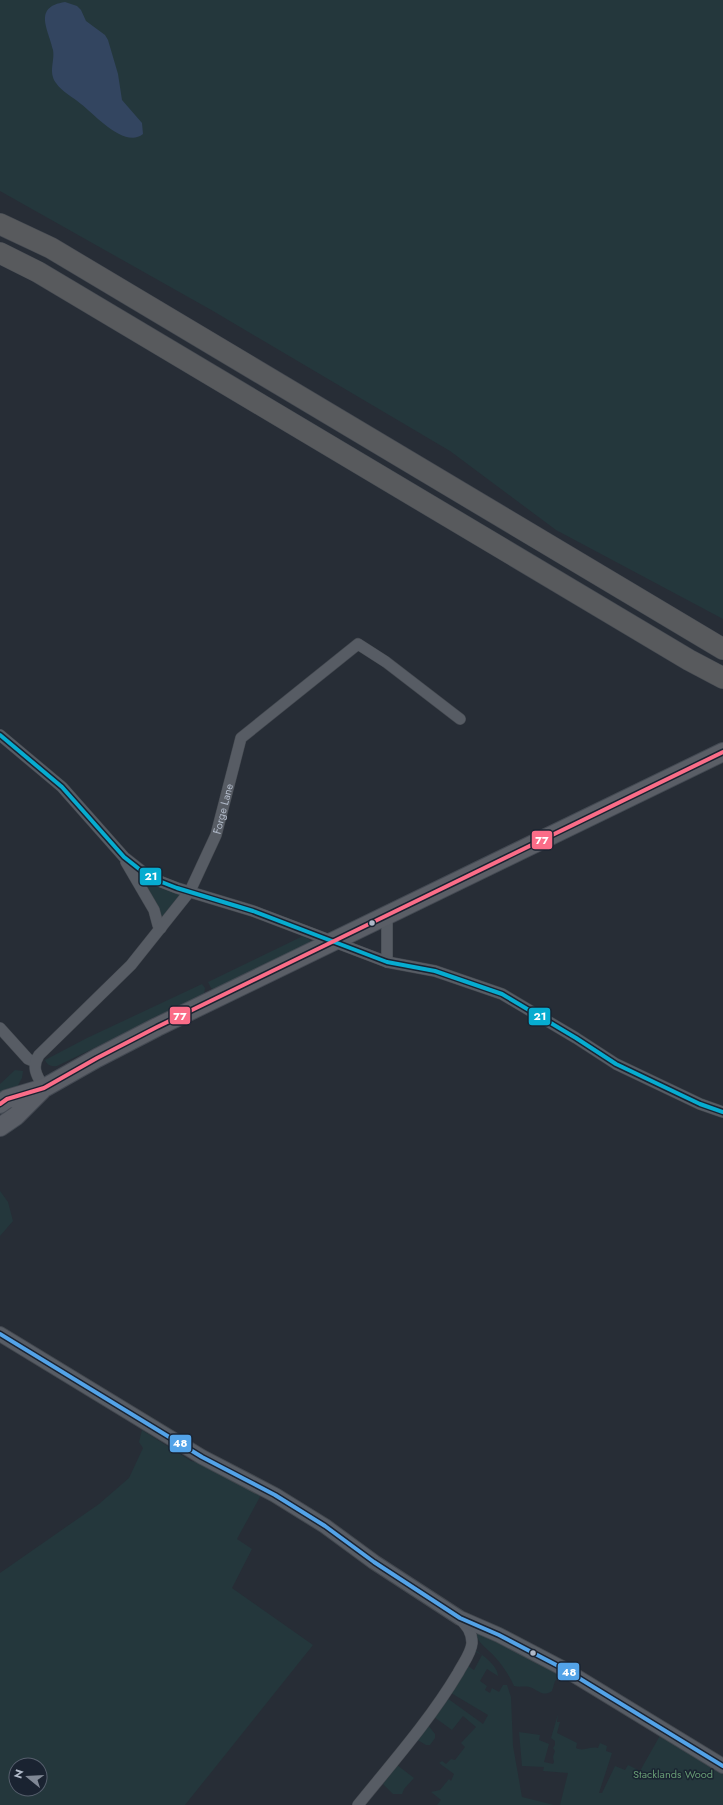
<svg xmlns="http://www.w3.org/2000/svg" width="723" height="1805" viewBox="0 0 723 1805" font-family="Jost,sans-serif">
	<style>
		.green { fill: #24373c; fill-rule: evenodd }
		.water { fill: #334560 }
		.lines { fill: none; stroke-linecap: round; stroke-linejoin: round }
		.minor-casing { stroke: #43484f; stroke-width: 12 }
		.tertiary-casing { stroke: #43484f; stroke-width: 16 }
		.primary-casing { stroke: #444a53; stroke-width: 20 }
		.motorway-casing { stroke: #444951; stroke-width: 22 }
		.minor { stroke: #575c64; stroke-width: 11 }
		.tertiary { stroke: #575c64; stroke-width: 14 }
		.primary { stroke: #5a5e66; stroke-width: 18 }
		.motorway { stroke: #585a5d; stroke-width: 21 }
		.bus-1-casing { stroke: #1a2331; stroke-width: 7 }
		.bus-2-casing { stroke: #1a2331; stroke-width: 7 }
		.bus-3-casing { stroke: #1a2331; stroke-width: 7 }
		.bus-1 { stroke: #06acd0; stroke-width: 4 }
		.bus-2 { stroke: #fb6d88; stroke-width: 4 }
		.bus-3 { stroke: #53a3e8; stroke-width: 4 }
		.bus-dot { fill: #b0b9c8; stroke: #1a2331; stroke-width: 1.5 }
		.labels { text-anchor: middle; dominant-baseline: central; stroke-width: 3; stroke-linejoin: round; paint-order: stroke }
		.street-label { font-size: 11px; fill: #b0b9c8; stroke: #1a2331 }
		.park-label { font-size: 11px; fill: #669a73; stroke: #1a2331 }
		.line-badge { stroke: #1a2331; stroke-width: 1.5 }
		.badge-label { font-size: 11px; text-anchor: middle; font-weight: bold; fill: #fff }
	</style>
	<rect width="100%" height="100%" fill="#272d36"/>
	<!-- green -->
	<path class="green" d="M0,0H723V619L556,530L450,451L213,311L0,191Z
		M138,875L180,893L179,899L163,916H161Z
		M303,936L310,940L309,944L215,990L211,988L208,982Z
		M202,984L205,988L204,995L57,1066C51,1067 47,1065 45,1060L87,1038Z
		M15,1070L23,1071L22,1078L17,1087L0,1098V1084Z
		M0,1191L8,1202L13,1221L0,1236Z
		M142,1430L191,1461L201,1463L261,1495L237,1539L252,1549L232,1588L313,1645L185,1805H0V1573L99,1504L129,1478L143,1448L139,1442ZM16,1765H40V1789H16Z
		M478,1632L558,1670L559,1677L555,1681L552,1691C543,1697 539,1691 532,1688C525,1685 521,1688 514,1686C509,1675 503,1666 495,1657C487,1648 478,1644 476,1633Z
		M475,1650C483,1655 498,1666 498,1676L487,1669L480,1681L487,1686L485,1690L490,1693L492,1688L499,1692L503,1685H507L511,1697L513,1746L522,1797L554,1805H437L441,1800L431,1792L440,1790L449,1779L451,1781L454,1774L439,1763L442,1761L446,1764L451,1759L455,1760L465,1747L461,1743L476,1727L463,1716L452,1730L434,1717L447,1698L483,1724L488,1715L451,1693L468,1666L474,1670L482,1655L476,1652L473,1656Z
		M558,1714L557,1722H560L557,1733L577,1743L576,1748C584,1752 589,1746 598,1748L600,1743L607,1746L606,1751L612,1753L599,1793H602L615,1766L625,1770L628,1765L640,1771L662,1732L723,1772V1805H560L568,1773L543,1771L544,1767L522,1766L519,1732L540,1735L539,1740L549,1744L544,1762L553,1764L554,1762L553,1757L555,1751L553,1748L555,1745V1741L551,1738Z
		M428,1725L435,1734V1738L430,1745H426L416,1739Z
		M397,1765L414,1778L404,1789L402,1794H393L383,1784Z"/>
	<!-- water -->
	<path class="water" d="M65,2L77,6L81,10L86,21L105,35L108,40L118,74L122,100L142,123L143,134C125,149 95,115 81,104C73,97 62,92 56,83C48,72 55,61 53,50C49,30 32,7 65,2Z"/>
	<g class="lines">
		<!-- minor casing -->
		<g class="minor-casing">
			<g id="minor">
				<path d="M0,735L62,787L124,857L143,872L159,881L177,888L253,911L387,962L435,971L502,994L576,1038L616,1064L700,1104L723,1112"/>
				<path d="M126,862L154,910L158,925L161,928"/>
				<path d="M387,962V914"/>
				<path d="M0,1028L28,1059L35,1062"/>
				<path id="s1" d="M44,1088C37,1076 31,1068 39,1055L131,965L190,891L216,835L241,738L358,644L386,662L460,719"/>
				<path d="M358,1805C392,1763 430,1720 458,1673C463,1663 471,1654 472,1643C472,1632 467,1626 460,1619"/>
			</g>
		</g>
		<!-- tertiary casing -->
		<g class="tertiary-casing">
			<path id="tertiary" d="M0,1334L202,1457L275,1495L325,1526L374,1562L460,1618L499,1635L564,1669L723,1766"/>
		</g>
		<!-- primary casing -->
		<g class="primary-casing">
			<path id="primary" d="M0,1104L7,1099L44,1088L97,1058L157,1027L723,752
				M0,1127L16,1116L42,1090"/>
		</g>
		<!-- motorway casing -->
		<g class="motorway-casing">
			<path id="motorway" d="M0,224L51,248L723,649
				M0,253L38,272L689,660L723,678"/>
		</g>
		<!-- minor -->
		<use href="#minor" class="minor"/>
		<!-- tertiary -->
		<use href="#tertiary" class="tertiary"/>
		<!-- primary -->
		<use href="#primary" class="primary"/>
		<!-- motorway -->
		<use href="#motorway" class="motorway"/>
		<!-- bus-1 casing -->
		<g class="bus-1-casing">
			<path id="bus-1" d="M0,735L62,787L124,857L143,872L159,881L177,888L253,911L387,962L435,971L502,994L576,1038L616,1064L700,1104L723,1112"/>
		</g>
		<!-- bus-2 casing -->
		<g class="bus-2-casing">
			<path id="bus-2" d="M0,1104L7,1099L44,1088L97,1058L157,1027L723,752"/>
		</g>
		<!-- bus-3 casing -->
		<g class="bus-3-casing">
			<path id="bus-3" d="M0,1334L202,1457L275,1495L325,1526L374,1562L460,1618L499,1635L564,1669L723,1766"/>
		</g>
		<!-- bus-1 -->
		<use href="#bus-1" class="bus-1"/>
		<!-- bus-2 -->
		<use href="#bus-2" class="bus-2"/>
		<!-- bus-3 -->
		<use href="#bus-3" class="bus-3"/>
	</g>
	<!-- markers -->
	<g class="bus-dot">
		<circle cx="372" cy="923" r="3.5"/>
		<circle cx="533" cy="1653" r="3.5"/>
	</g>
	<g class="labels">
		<!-- street labels -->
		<g class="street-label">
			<text stroke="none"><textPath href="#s1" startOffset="348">Forge Lane</textPath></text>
		</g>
		<!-- park labels -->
		<g class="park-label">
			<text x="673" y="1774">Stacklands Wood</text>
		</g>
	</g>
	<g class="line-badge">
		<rect x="531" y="830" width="22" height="20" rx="4" fill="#fb6d88"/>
		<rect x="139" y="867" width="23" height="19" rx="4" fill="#06acd0"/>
		<rect x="169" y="1006" width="22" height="19" rx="4" fill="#fb6d88"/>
		<rect x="528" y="1007" width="23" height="19" rx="4" fill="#06acd0"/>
		<rect x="169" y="1434" width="23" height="19" rx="4" fill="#53a3e8"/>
		<rect x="557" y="1662" width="23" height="19" rx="4" fill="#53a3e8"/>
	</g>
	<g class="badge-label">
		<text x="542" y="844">77</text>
		<text x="151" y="880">21</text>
		<text x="180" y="1020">77</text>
		<text x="540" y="1020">21</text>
		<text x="180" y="1447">48</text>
		<text x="569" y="1676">48</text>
	</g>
	<!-- north arrow -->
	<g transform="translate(28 1777) rotate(288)"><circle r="19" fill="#1a2331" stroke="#565f6d"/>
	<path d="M0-3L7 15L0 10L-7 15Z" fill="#808895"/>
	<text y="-6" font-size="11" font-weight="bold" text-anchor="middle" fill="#b0b9c8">N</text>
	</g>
</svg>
